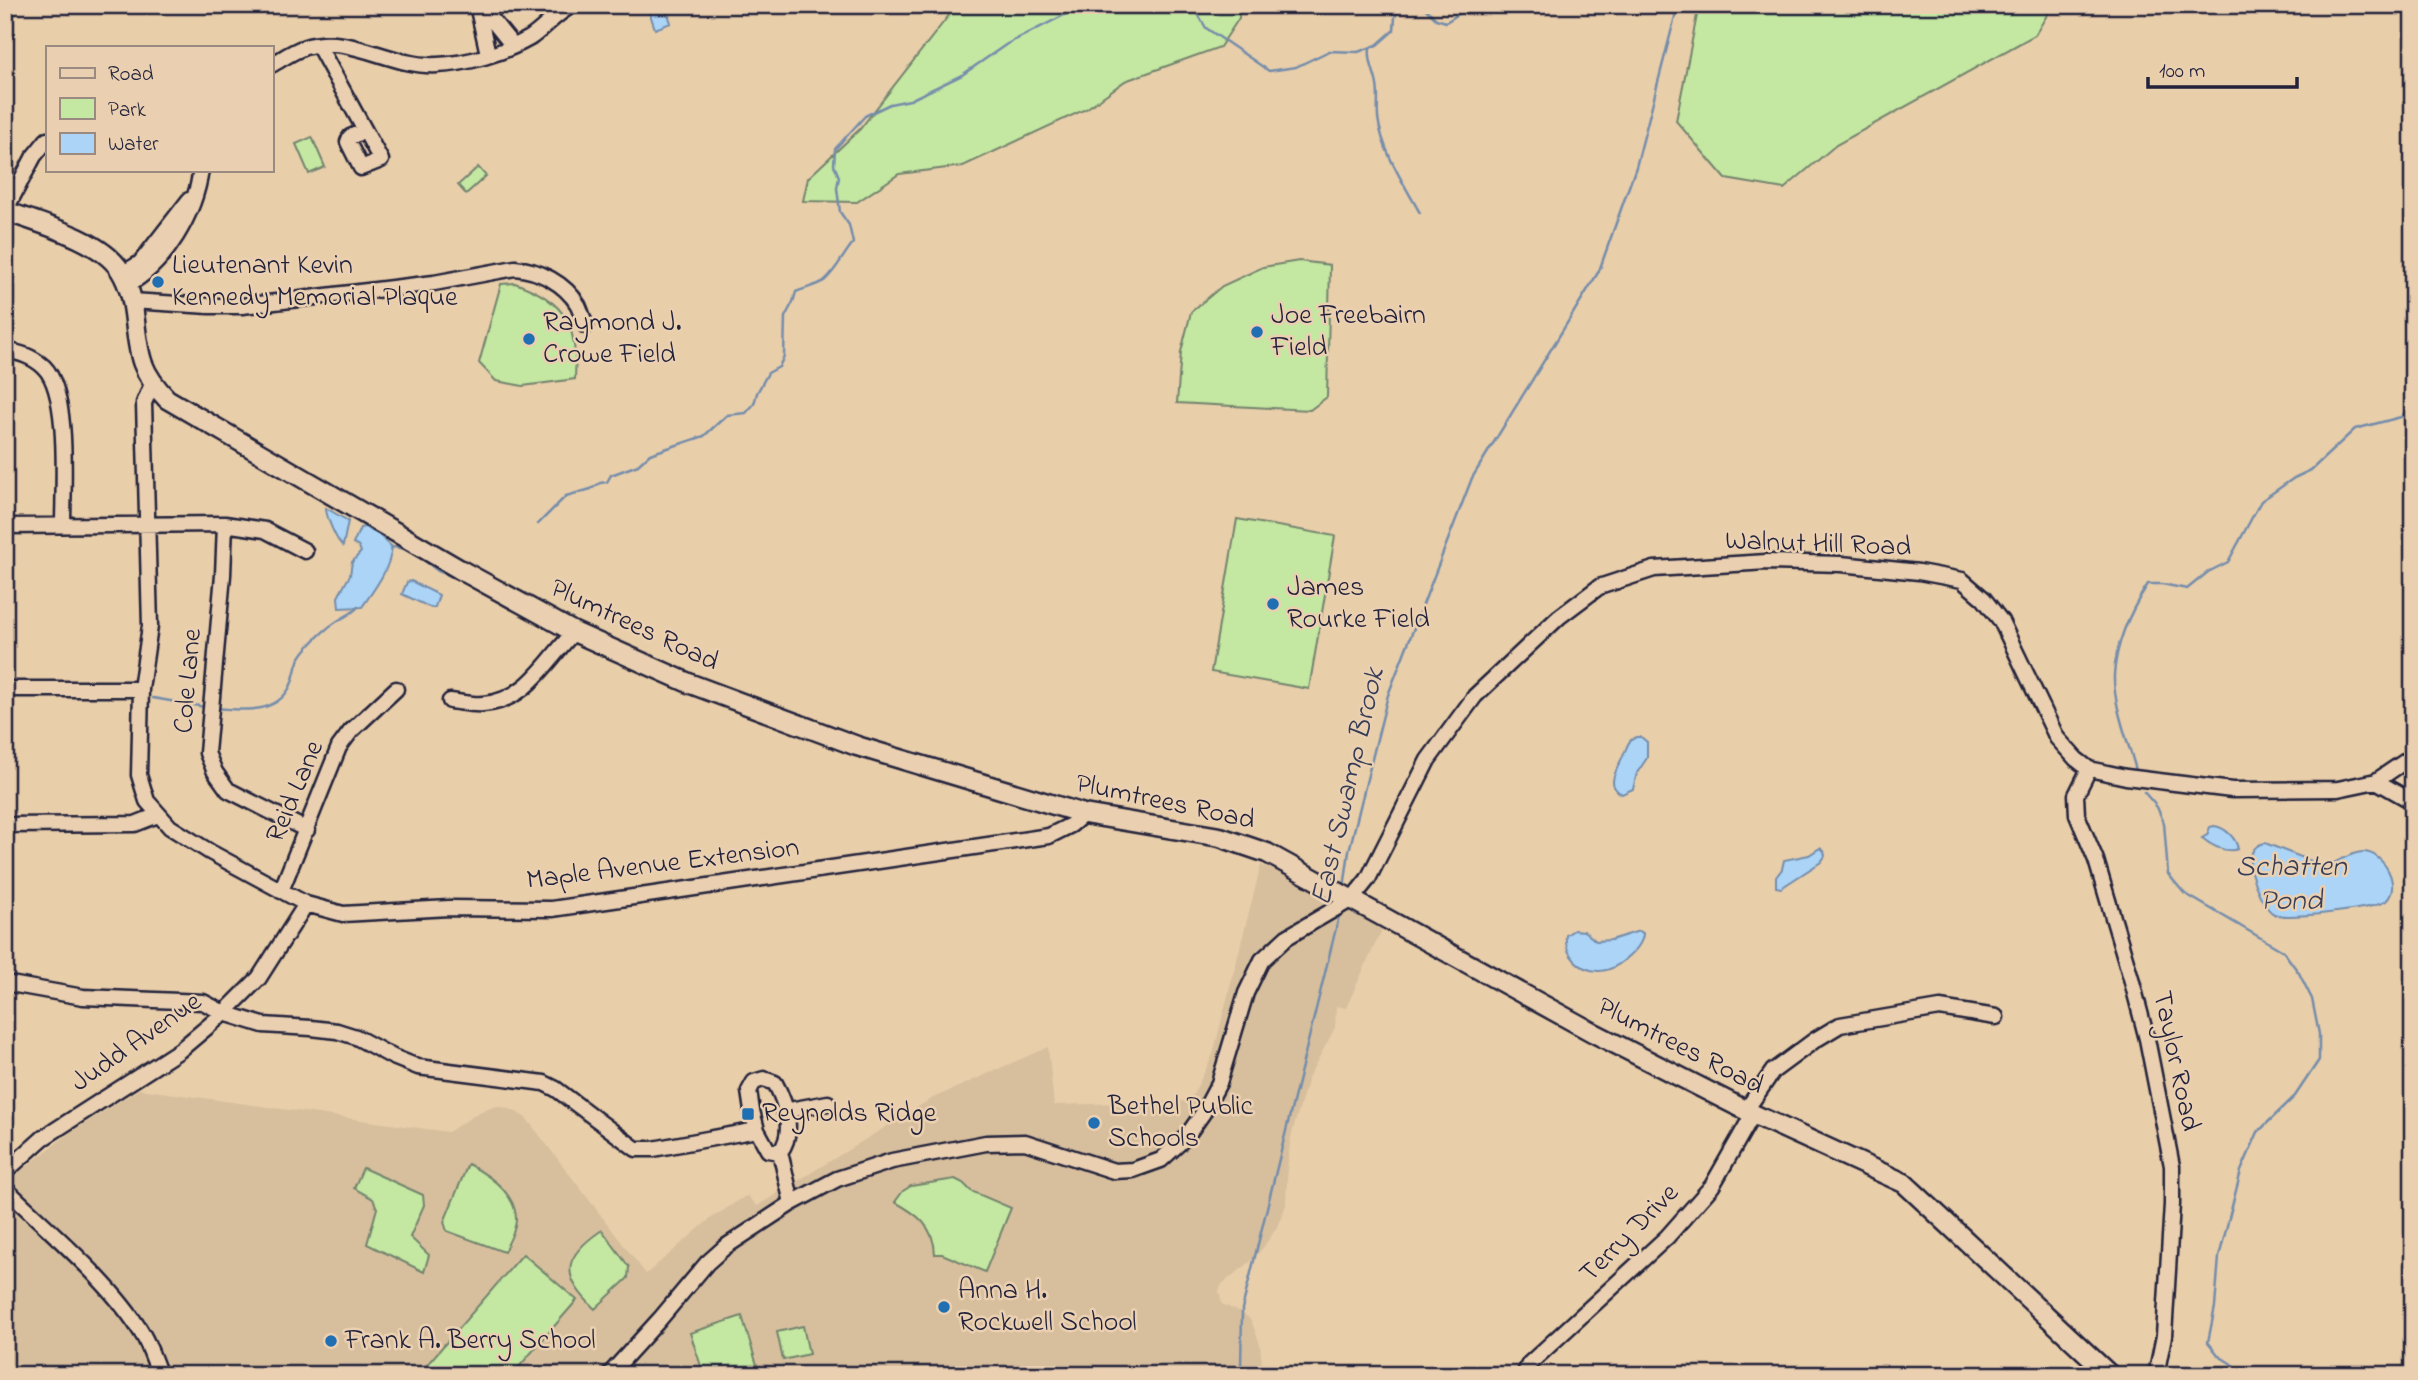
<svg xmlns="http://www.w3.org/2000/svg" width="2418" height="1380" viewBox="0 0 2418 1380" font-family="'Indie Flower',sans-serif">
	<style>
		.built { fill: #d7bf9d }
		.green { fill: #c4e7a1; stroke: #73846e; stroke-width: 2 }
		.water { fill: #abd4f6; stroke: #748dab; stroke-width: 2 }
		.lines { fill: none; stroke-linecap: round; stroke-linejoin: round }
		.stream { stroke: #748dab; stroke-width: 2.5 }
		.minor-casing { stroke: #22223b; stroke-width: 19 }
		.major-casing { stroke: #22223b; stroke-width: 23 }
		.minor { stroke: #ead0b1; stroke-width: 14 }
		.major { stroke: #ead0b1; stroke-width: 18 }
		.poi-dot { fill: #1f6fb2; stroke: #ead0b1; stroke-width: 2.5 }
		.labels { text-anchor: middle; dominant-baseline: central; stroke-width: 5; stroke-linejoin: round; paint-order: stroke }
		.poi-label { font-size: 28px; fill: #22223b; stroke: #ead0b1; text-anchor: start }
		.street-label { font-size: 28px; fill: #22223b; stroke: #ead0b1 }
		.water-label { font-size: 30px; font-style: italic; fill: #373d57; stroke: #ead0b1 }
	</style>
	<rect width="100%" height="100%" fill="#e9ceaa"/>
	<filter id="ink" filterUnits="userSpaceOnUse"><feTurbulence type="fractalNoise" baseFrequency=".0143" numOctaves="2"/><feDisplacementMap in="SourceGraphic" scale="14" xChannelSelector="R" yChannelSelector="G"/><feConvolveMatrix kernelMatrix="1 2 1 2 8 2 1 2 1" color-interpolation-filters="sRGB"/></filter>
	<g filter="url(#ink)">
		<!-- built -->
		<path class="built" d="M1261,865L1295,878L1384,925L1346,1008L1336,1006L1335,1028L1308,1078L1291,1137L1288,1159L1286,1205L1279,1224L1263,1248L1249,1263L1222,1284L1219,1291L1222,1304L1243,1313L1251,1320L1260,1344L1263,1375H5V1183L71,1132L139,1089L448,1132L481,1111L497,1106L513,1110L526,1118L534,1128L646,1274L710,1219L744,1197L748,1196L757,1206L931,1099L1048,1047L1054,1105L1190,1101L1213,1054Z"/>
		<!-- green -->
		<path class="green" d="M957,5H1239V18L1220,47L1125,81L1086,109L963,166L899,174L857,202L803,201L808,178L860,129Z
			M1699,5H2053L2035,35L1836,145L1784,189L1726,179L1676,121Z
			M312,137L325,167L309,174L296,144Z
			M478,167L486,176L466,194L458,185Z
			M1299,261L1330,265L1327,397L1310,410L1177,403L1181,352L1191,312L1222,286L1263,267Z
			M515,283C566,301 578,325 575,379L523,386L496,381L479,363L501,284Z
			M1237,519L1335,536L1309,689L1211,672Z
			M468,1164C489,1175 517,1194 516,1221C515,1232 508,1243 504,1252L447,1231L444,1222Z
			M363,1168L423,1195L424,1205L410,1237L429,1255L424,1272L367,1244L377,1208L373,1199L354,1188Z
			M955,1179L963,1183L971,1191L1011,1208L985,1272L942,1254H935C934,1226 917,1214 895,1202L903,1191L911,1186Z
			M602,1230L629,1267L628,1278L595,1309C560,1276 562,1257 602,1230Z
			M523,1254L577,1300L512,1375H418Z
			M742,1316L760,1375H704L690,1333Z
			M803,1326L809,1354L783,1360L777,1332Z"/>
		<!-- water -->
		<path class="water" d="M647,5H665L671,23L655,29Z
			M326,508L348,521L343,546C336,541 326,516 326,508Z
			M365,527L378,534L392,547C389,571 375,588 362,607L339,608L338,597L350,575L352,562L361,552L359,547L353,544L360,528Z
			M411,581L439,595L435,607L431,608L402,594L407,582Z
			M1636,737H1641L1647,742V758L1637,773L1633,789L1622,794C1606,786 1615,773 1621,760C1627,751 1625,742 1636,737Z
			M2214,826C2225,827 2236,838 2238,849C2226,853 2212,846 2202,838L2207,835L2210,827Z
			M2265,843L2324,866C2337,864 2351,851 2364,852C2384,853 2402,886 2386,901C2376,909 2286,920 2274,914C2264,909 2254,884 2251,872C2248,859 2251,845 2265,843Z
			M1820,848L1824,851L1825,856L1821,862L1781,888L1776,887V877L1782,869L1784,860L1809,855Z
			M1574,930L1584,931L1596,941L1611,940L1639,931L1643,933C1643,949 1615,971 1600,971C1580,972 1564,954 1566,935Z"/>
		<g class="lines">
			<!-- stream -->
			<path class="stream" d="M1179,5L1198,14L1206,28L1269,71L1296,67L1329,51L1358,52L1377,45L1394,30L1395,17L1401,5
				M1422,5L1436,19L1446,22L1473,5
				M1370,49C1368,62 1375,72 1377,85C1379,96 1377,107 1378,118C1382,151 1404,184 1420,213
				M538,524L566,496L591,489L600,483L607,482L611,475L638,465L650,454L704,436L727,415L746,413L754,404L757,393L768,373L779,367L784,356L785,317L793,302L796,292C805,288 816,286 824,281C836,271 843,255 853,243L849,225L840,212L837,188L839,177L834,165L835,149L865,116L890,104L910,100L962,75L1007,44L1084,5
				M391,549L392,547L407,549
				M413,552L438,571L461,580
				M153,698L205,707
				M215,708C242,710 275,715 290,687C298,671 292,665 307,648C316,638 325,629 336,622C344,616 351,615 358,607
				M2136,770C2128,742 2113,704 2114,675C2116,642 2131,610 2148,584H2162L2187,589L2208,572L2228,562L2261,501L2294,478L2311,470L2355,429L2401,417L2413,403
				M2144,792L2157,807L2164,823L2168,874L2184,893L2283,951L2299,973L2312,999L2319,1034V1060L2295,1096L2258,1132L2241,1171L2219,1257L2215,1307L2208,1342L2219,1356L2249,1375
				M1344,888L1349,851L1388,695L1472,478L1599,271L1636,167L1678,5
				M1245,1375L1241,1370L1242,1309L1340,912"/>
			<!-- minor casing -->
			<g class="minor-casing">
				<path id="minor" d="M477,5L488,54
					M480,5L513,46
					M318,45L381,160L361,168L348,142L350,137L364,131
					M271,65C282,59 293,51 305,47C350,33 392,68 437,65C467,64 504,53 530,38C545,28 556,13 573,5
					M5,211L34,156L47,140
					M122,274L140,263L189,200
					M127,285C166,264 195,213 201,170
					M132,301L209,306H242L434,283L515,268C539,270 565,283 578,305C581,311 583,319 586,326
					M5,350C20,353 32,356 44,367C70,393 63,487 63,525
					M152,384L144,403L150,626L141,689L139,775L147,801L170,827L210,852L306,904L343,914L449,908L552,909L1049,836L1071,825L1084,814
					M225,524L223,575L207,753L215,772L228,790L307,830
					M5,526L225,524L265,530L305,551
					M5,689H141
					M450,701C460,702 472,705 483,704C527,701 547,660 574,632
					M2089,769L2076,795L2077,815L2096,860L2131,978L2147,1039L2172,1166V1204L2164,1336L2156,1375
					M2376,781L2413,756
					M5,825L135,824L158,815
					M281,891L339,747L351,731L396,689
					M5,983L83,997L203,1002L224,1013L263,1025L311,1028L337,1031L356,1037L393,1057L418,1067L544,1083L556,1089L636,1149H653L757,1130
					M1746,1110L1773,1071L1815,1040L1840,1025L1940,1008L1996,1017
					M784,1111L828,1103
					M780,1152L768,1150L757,1130L752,1111L749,1091L754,1082L764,1079L775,1083C786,1103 795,1133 780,1152L792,1203
					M5,1172L43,1138L180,1050L224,1013L259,978L306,904
					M5,1188C49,1231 112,1283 143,1335C150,1347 154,1361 160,1375
					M609,1375L660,1319L707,1263L725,1247L792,1203L837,1179L892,1161L986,1143L1025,1142L1114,1171L1133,1170L1161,1160L1186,1137L1203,1113L1219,1083L1246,993L1262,960L1287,937L1352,899L1368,879L1428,760L1475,696L1559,617L1599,587L1654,569L1767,562L1841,564L1919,572L1962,580L1984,599L2001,621L2057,738L2076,759L2089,769L2126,777L2232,790L2338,789L2376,781L2413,802
					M1524,1375L1529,1364L1667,1237L1712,1186L1753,1114"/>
			</g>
			<!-- major casing -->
			<g class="major-casing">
				<path id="major" d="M5,211C38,223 100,239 120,270C130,286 133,303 135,321C139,357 141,372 167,399L459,569L574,632L691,684L857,746L1084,814L1220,837L1267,853L1594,1033L1753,1114L1904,1183L2110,1375"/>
			</g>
			<!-- minor -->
			<use href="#minor" class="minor"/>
			<!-- major -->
			<use href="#major" class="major"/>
		</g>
	</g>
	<!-- markers -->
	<g class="poi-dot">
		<circle cx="158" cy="282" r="7"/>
		<circle cx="1257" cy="332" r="7"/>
		<circle cx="529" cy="339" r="7"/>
		<circle cx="1273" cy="604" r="7"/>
		<rect x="741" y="1107" width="14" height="14" rx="3.5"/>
		<circle cx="1094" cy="1123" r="7"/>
		<circle cx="944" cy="1307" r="7"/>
		<circle cx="331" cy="1341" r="7"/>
	</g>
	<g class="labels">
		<!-- poi labels -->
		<g class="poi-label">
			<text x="172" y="266">Lieutenant Kevin<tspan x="172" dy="32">Kennedy Memorial Plaque</tspan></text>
			<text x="1271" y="316">Joe Freebairn<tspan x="1271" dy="32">Field</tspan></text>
			<text x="543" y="323">Raymond J.<tspan x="543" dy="32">Crowe Field</tspan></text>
			<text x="1287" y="588">James<tspan x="1287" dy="32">Rourke Field</tspan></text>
			<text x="1108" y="1107">Bethel Public<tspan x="1108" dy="32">Schools</tspan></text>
			<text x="762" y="1114">Reynolds Ridge</text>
			<text x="958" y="1291">Anna H.<tspan x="958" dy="32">Rockwell School</tspan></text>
			<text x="345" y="1341">Frank A. Berry School</text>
		</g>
		<!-- street labels -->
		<g class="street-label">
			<text transform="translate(1818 545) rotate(2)">Walnut Hill Road</text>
			<text transform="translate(634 626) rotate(25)">Plumtrees Road</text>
			<text transform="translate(189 681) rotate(-85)">Cole Lane</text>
			<text transform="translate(296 792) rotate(-67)">Reid Lane</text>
			<text transform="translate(1165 803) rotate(12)">Plumtrees Road</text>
			<text transform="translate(663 865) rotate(-7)">Maple Avenue Extension</text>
			<text transform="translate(137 1043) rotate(-35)">Judd Avenue</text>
			<text transform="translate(1680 1047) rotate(27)">Plumtrees Road</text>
			<text transform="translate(2175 1061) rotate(78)">Taylor Road</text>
			<text transform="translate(1630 1234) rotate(-45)">Terry Drive</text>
		</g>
		<!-- water labels -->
		<g class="water-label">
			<text transform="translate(1349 787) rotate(-77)">East Swamp Brook</text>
			<text x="2291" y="868">Schatten<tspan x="2291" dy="34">Pond</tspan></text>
		</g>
	</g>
	<!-- margin -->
	<rect width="2418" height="1380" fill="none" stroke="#ead0b1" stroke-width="28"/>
	<rect x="14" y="14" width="2390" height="1352" fill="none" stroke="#22223b" stroke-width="2.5" filter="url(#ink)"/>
	<!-- legend -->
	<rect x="46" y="46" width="228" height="126" fill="#ead0b1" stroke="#9a8a82" stroke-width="2"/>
	<rect x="60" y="68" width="35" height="10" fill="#ead0b1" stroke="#9a8a82" stroke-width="2"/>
	<text x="108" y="80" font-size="21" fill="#22223b">Road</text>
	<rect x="60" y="98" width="35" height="21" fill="#c4e7a1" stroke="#9a8a82" stroke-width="2"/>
	<text x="108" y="116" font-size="21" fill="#22223b">Park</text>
	<rect x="60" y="133" width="35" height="21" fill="#abd4f6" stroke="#9a8a82" stroke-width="2"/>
	<text x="108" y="150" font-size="21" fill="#22223b">Water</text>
	<!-- scale -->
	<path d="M2148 77v10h149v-10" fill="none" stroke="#22223b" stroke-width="3.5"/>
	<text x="2159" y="77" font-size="21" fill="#22223b" stroke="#ead0b1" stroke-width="5" paint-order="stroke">100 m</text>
</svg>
